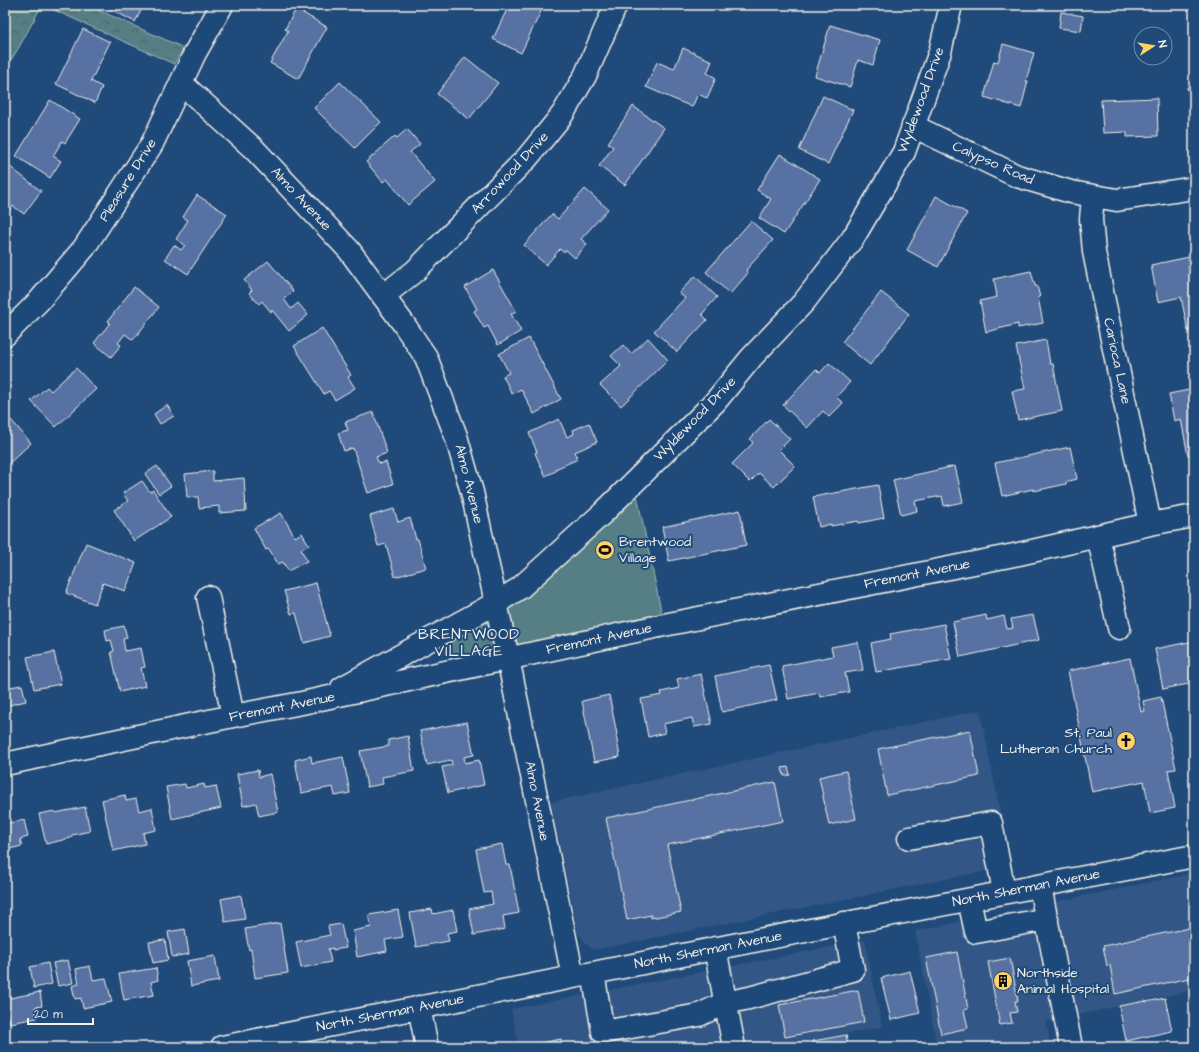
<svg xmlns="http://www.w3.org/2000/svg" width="1199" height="1052" viewBox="0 0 1199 1052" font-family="'Architects Daughter',sans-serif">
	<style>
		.built { fill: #305686 }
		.green { fill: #547e85; stroke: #a4b8b6 }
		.park { fill: url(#park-crowns); stroke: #a4b8b6 }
		.building { fill: #5671a2; stroke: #f4f1e8 }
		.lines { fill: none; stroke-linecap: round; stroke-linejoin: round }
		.minor-casing { stroke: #f4f1e8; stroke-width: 25 }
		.minor { stroke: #1f4a7a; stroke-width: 22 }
		.labels { text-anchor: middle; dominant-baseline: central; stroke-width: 4; stroke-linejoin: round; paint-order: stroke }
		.street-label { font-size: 14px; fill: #f4f1e8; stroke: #1f4a7a }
		.poi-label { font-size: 14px; fill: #f4f1e8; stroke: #1f4a7a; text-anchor: start }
		.neighbourhood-label { font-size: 15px; letter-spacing: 1px; fill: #f4f1e8; stroke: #1f4a7a }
	</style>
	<defs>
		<pattern id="park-crowns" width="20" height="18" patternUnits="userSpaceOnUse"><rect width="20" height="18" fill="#547e85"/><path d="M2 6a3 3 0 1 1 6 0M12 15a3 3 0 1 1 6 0" fill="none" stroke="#4f6669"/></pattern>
	</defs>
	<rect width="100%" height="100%" fill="#1f4a7a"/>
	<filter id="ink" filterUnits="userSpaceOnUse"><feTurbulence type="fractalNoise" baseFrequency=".025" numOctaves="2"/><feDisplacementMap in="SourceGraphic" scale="8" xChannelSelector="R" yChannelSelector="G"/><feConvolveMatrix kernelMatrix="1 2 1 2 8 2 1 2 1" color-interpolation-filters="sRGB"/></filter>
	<g filter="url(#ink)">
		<!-- built -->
		<path class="built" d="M980,710L1011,866L595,950L590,948L578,933L551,802Z
			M1194,873V990L1046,1022L1051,1047H937L915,931Z
			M865,940L882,1027L779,1047H519L511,1009Z"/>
		<!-- green -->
		<path class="green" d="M634,481L664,625L508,658L446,654L443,645L452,639Z"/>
		<!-- park -->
		<path class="park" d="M5,5H42L18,49L5,69Z
			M43,5H87L184,48L174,64Z"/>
		<!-- building -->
		<path class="building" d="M103,5H144L135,22Z
			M509,5H544L521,53L493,39Z
			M697,5H712L711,9Z
			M296,9L327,27L298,79L270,63L288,31L285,29Z
			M1061,12L1083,16L1081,31L1059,28Z
			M830,25L880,40L873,65L858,60L850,87L815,76Z
			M83,29L110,42L91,81L102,87L95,103L56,84Z
			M1003,44L1034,53L1026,81H1028L1021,108L984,97L994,61L998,62Z
			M683,48L712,61L707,73L716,78L707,98L698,94L692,107L646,87L657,62L674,69Z
			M465,57L498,83L469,119L437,94Z
			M340,82L381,122L355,148L314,108Z
			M1194,86V122H1193L1187,87Z
			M823,96L853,110L828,164L799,150Z
			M1157,98L1158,136L1127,137V132L1103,133L1101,100Z
			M50,100L80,119L65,143L62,141L53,156L61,161L50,178L16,156Z
			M633,106L664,128L625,185L599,166L613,147L608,143Z
			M407,129L420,144L410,152L435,182L408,205L387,179L383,182L366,162L395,136L397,138Z
			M780,154L820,179L784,234L759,218L771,199L757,190Z
			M5,163L41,191L24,214L13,206L5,216Z
			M585,189L608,209L581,239L587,244L575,258L566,250L563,252L560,249L546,265L524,245L552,214L558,219Z
			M197,195L227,214L188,274L165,259L174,245L181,250L185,245L176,239L188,220L183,217Z
			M936,196L967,213L938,267L907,250Z
			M751,221L773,240L746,270L748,273L730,294L706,272Z
			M1194,256V330L1188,331L1181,297L1158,302L1151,265Z
			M268,261L293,291L284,299L291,309L298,303L308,315L289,331L272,310L271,312L262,301L259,304L249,293L252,290L244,280Z
			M493,270L516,311L511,314L521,331L498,345L488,326L484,328L474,311L477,309L465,287Z
			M1031,271L1035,286H1037L1040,297H1038L1043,323L1018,328V324L986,332L980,301L997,297L994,279Z
			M695,276L717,297L702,314L707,320L677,352L654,331L685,298L679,293Z
			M134,287L159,307L133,340L125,334L118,343L121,345L111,357L94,343L110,323L108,321Z
			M881,292L909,314L870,365L842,342Z
			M322,328L351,375L348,377L355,388L335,400L329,391L324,394L294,346Z
			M529,338L561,399L534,414L521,389L512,394L503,376L509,373L499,354Z
			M648,338L668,360L621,406L600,385L621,366L611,356L623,345L631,354Z
			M1046,340L1050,364H1053L1062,411L1018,420L1012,391L1025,389L1016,346Z
			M829,363L850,382L836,397L843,403L829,417L823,411L807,428L783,405L816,369L820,373Z
			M76,368L96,389L56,427L31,401L47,387L51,391Z
			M1194,389V455L1188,456L1181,419L1174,421L1169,394Z
			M167,405L174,416L160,424L154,414Z
			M373,412L387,453L376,457L379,464L386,462L393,484L368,493L353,448L344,451L338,433L348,430L345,422Z
			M559,419L567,437L574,434L573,430L589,423L597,442L575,452L578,459L555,469L556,471L545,476L535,453L537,452L529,433Z
			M769,419L790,439L779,450L795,466L774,487L759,473L750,482L732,464L753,443L750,439Z
			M11,420L31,443L5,467V425Z
			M1070,447L1077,479L1066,482V484L1034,491L1033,489L1002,496L995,463Z
			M157,466L171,486L159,494L145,474Z
			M955,466L963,502L944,506L942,496L915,501L917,511L901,515L893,480Z
			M213,471V481L244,478L246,511L219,513V506L199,508L198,497H187L185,474Z
			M142,481L150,492L153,490L171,517L134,541L114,510L128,501L123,493Z
			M878,485L884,518L859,523L858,521L831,526V524L819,527L813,497Z
			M394,509L398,522L410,518L416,539H418L426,568L395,577L386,544L378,546L370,516Z
			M740,510L746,545L669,561L662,527Z
			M281,513L295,537L302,533L309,545L301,549L307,561L288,571L283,562L278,564L269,549L266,550L254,528Z
			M86,543L136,563L125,591L103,583L95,604L66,593Z
			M316,583L330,636L304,643L296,613L291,614L284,591Z
			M986,615L987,620L1004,616L1007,629L1013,628L1011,619L1033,615L1039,640L960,657L953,622Z
			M944,624L951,659L876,672L871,643L891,639L890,634Z
			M124,626L127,638L123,639L125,651L141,648L145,667L141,668L145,686L120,692L111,652L114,651L111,640L107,641L105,630Z
			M1194,641V683L1163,689L1155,649Z
			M858,642L863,670L845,673L849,692L820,697L819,693L788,699L782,666L833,656L831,647Z
			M54,652L61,684L34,689L27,657Z
			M1130,658L1141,712L1145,711L1143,701L1161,697L1176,769L1168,770L1175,808L1150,813L1144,781L1092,792L1068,671Z
			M769,665L777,700L722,712L715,676Z
			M5,668H6L10,687L22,685L26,701L5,706Z
			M701,674L712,724L694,727L692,718L663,724L665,733L648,737L641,699L662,695L661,692L679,688L677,679Z
			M609,695L617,734L616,735L620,757L594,762L582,701Z
			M467,722L474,755L464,757L465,763L479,760L484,785L448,793L442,767L452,765L451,760L427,765L420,731Z
			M970,730L979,776L887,795L878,749Z
			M408,736L414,771L382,777L383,784L367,787L360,751L389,746L388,740Z
			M311,756L312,763L343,757L350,793L335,796L333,787L301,793L295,760Z
			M788,767L790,775L784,776L782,768Z
			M258,770L259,777L270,774L278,812L259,816L256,803L243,806L237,774Z
			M846,771L856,819L829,825L819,777Z
			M775,782L783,821L667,845L681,912L651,918V915L627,920L606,818Z
			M185,784L186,788L204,784L205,788L216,786L221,808L172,819L166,787Z
			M125,795L126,801L136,799L139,811L152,808L156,830L143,833L145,844L113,851L102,800Z
			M85,807L90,831L72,835L71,838L46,844L39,814L55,811V813Z
			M24,820L28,837L20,839L22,846L5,850V824Z
			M502,844L506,865H510L519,913L503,916L505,929L474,935L469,909L493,904L491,892L484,893L476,849Z
			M241,895L245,919L225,922L221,899Z
			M432,909L433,914L453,910L457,931L447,933L449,941L416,947L410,913Z
			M398,910L403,937L385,940L387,951L357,957L353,931L371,927L369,915Z
			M280,923L288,973L255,978L251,949L249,950L245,929Z
			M341,924L346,948L333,950V948L328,949L331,962L301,968L296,942L330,935L328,926Z
			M1189,928L1193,949L1189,950L1194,972V977L1115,994L1110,965L1107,966L1103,946Z
			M185,929L189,954L172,957L168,932Z
			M165,940L168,960L153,963L149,942Z
			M957,952L968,1009L964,1010L968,1028L941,1034L926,958Z
			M215,956L219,981L191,986L187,961Z
			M1010,958L1018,1001H1015L1017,1012L1010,1013L1012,1023L1000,1025L988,962Z
			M68,960L73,983L58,986L53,963Z
			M48,963L52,984L34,988L30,967Z
			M90,966L93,980L106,978L112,1002L83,1008L81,998L75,999L72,986L79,984L76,969Z
			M156,968L158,980L151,982L154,995L124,1000L119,974Z
			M910,971L920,1013L891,1020L881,978Z
			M858,990L864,1022L785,1037L779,1005Z
			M40,992L42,1006L35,1007L37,1018L10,1023L5,999Z
			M1165,998L1172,1031L1126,1041L1119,1006L1146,1001V1002Z
			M846,1035L848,1047H811V1044H814L813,1041Z
			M561,1039L562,1047H538L537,1044Z"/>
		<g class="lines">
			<!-- minor casing -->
			<g class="minor-casing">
				<path id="minor" d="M181,83L254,149L349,250L403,323L426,357L456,436L472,492L508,658L573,977
					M913,126L1017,176L1071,192L1117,200L1194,188
					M1093,196L1091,219L1094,252L1150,524
					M383,296L415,271L527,158L562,115L585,76L616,5
					M5,335L39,301L84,248L152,144L195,53L222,5
					M1098,536L1119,628
					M208,597L233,716
					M342,688L496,603L520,588L603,513L715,402L751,358L804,302L853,238L904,152L940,52L951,5
					M5,764L233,716L302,703L664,625L1019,554L1150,524L1194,516
					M909,838L991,823L1004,892
					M1040,886L1071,1047
					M969,900L976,932L1047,919
					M715,948L734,1047
					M593,973L603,1032L699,1015L725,1003L749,998L853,970L844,923
					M419,1007L427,1047
					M222,1047L738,944L1194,856"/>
			</g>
			<!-- minor -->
			<use href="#minor" class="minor"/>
		</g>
	</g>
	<!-- icons -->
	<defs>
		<g id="stadium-disc" transform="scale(1)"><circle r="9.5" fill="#ffd166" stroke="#1f4a7a"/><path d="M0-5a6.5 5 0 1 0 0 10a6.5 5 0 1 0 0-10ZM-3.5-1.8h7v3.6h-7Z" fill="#111"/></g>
		<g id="church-disc" transform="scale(1)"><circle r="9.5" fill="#ffd166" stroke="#1f4a7a"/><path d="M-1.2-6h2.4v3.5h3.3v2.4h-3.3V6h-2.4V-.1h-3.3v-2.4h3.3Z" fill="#111"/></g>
		<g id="building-disc" transform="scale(1)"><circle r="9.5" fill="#ffd166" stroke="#1f4a7a"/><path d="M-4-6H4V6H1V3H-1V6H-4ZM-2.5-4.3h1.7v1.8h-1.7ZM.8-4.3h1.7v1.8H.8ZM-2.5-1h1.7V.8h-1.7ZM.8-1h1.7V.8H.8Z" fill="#111"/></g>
	</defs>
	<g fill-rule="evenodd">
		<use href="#stadium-disc" x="605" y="550"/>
		<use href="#church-disc" x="1126" y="741"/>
		<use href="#building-disc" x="1003" y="981"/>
	</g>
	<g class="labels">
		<!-- street labels -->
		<g class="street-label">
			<text transform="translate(921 100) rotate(-70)">Wyldewood Drive</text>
			<text transform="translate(993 163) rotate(24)">Calypso Road</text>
			<text transform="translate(510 173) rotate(-47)">Arrowood Drive</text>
			<text transform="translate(128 180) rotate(-58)">Pleasure Drive</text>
			<text transform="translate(301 199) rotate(47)">Almo Avenue</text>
			<text transform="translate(1117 361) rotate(78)">Carioca Lane</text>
			<text transform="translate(695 419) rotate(-46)">Wyldewood Drive</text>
			<text transform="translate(469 484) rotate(76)">Almo Avenue</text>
			<text transform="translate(917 574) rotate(-11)">Fremont Avenue</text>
			<text transform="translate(599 639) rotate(-12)">Fremont Avenue</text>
			<text transform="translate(282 707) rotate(-11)">Fremont Avenue</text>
			<text transform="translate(537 801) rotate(79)">Almo Avenue</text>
			<text transform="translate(1026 888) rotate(-11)">North Sherman Avenue</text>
			<text transform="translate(708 950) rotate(-11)">North Sherman Avenue</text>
			<text transform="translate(390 1013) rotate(-11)">North Sherman Avenue</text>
		</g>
		<!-- poi labels -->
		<g class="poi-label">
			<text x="619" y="542">Brentwood<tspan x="619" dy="16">Village</tspan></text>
			<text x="1112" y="733" text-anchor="end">St. Paul<tspan x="1112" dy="16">Lutheran Church</tspan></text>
			<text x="1017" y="973">Northside<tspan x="1017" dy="16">Animal Hospital</tspan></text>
		</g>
		<!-- neighbourhood labels -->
		<g class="neighbourhood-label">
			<text x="469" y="634">BRENTWOOD<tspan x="469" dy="17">VILLAGE</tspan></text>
		</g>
	</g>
	<!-- margin -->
	<rect width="1199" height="1052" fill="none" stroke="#1f4a7a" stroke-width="20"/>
	<rect x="10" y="10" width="1179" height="1032" fill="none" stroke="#f4f1e8" stroke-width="1.5" filter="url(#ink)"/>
	<!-- north arrow -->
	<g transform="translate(1153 46) rotate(78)"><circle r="19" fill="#1f4a7a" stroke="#748da6"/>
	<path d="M0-3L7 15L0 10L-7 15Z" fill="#ffd166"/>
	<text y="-6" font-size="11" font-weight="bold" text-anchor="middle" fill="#f4f1e8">N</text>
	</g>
	<!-- scale -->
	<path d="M28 1018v6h65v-6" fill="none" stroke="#f4f1e8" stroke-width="2"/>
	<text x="34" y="1018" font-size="12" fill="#f4f1e8" stroke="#1f4a7a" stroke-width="3" paint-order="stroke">20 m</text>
</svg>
